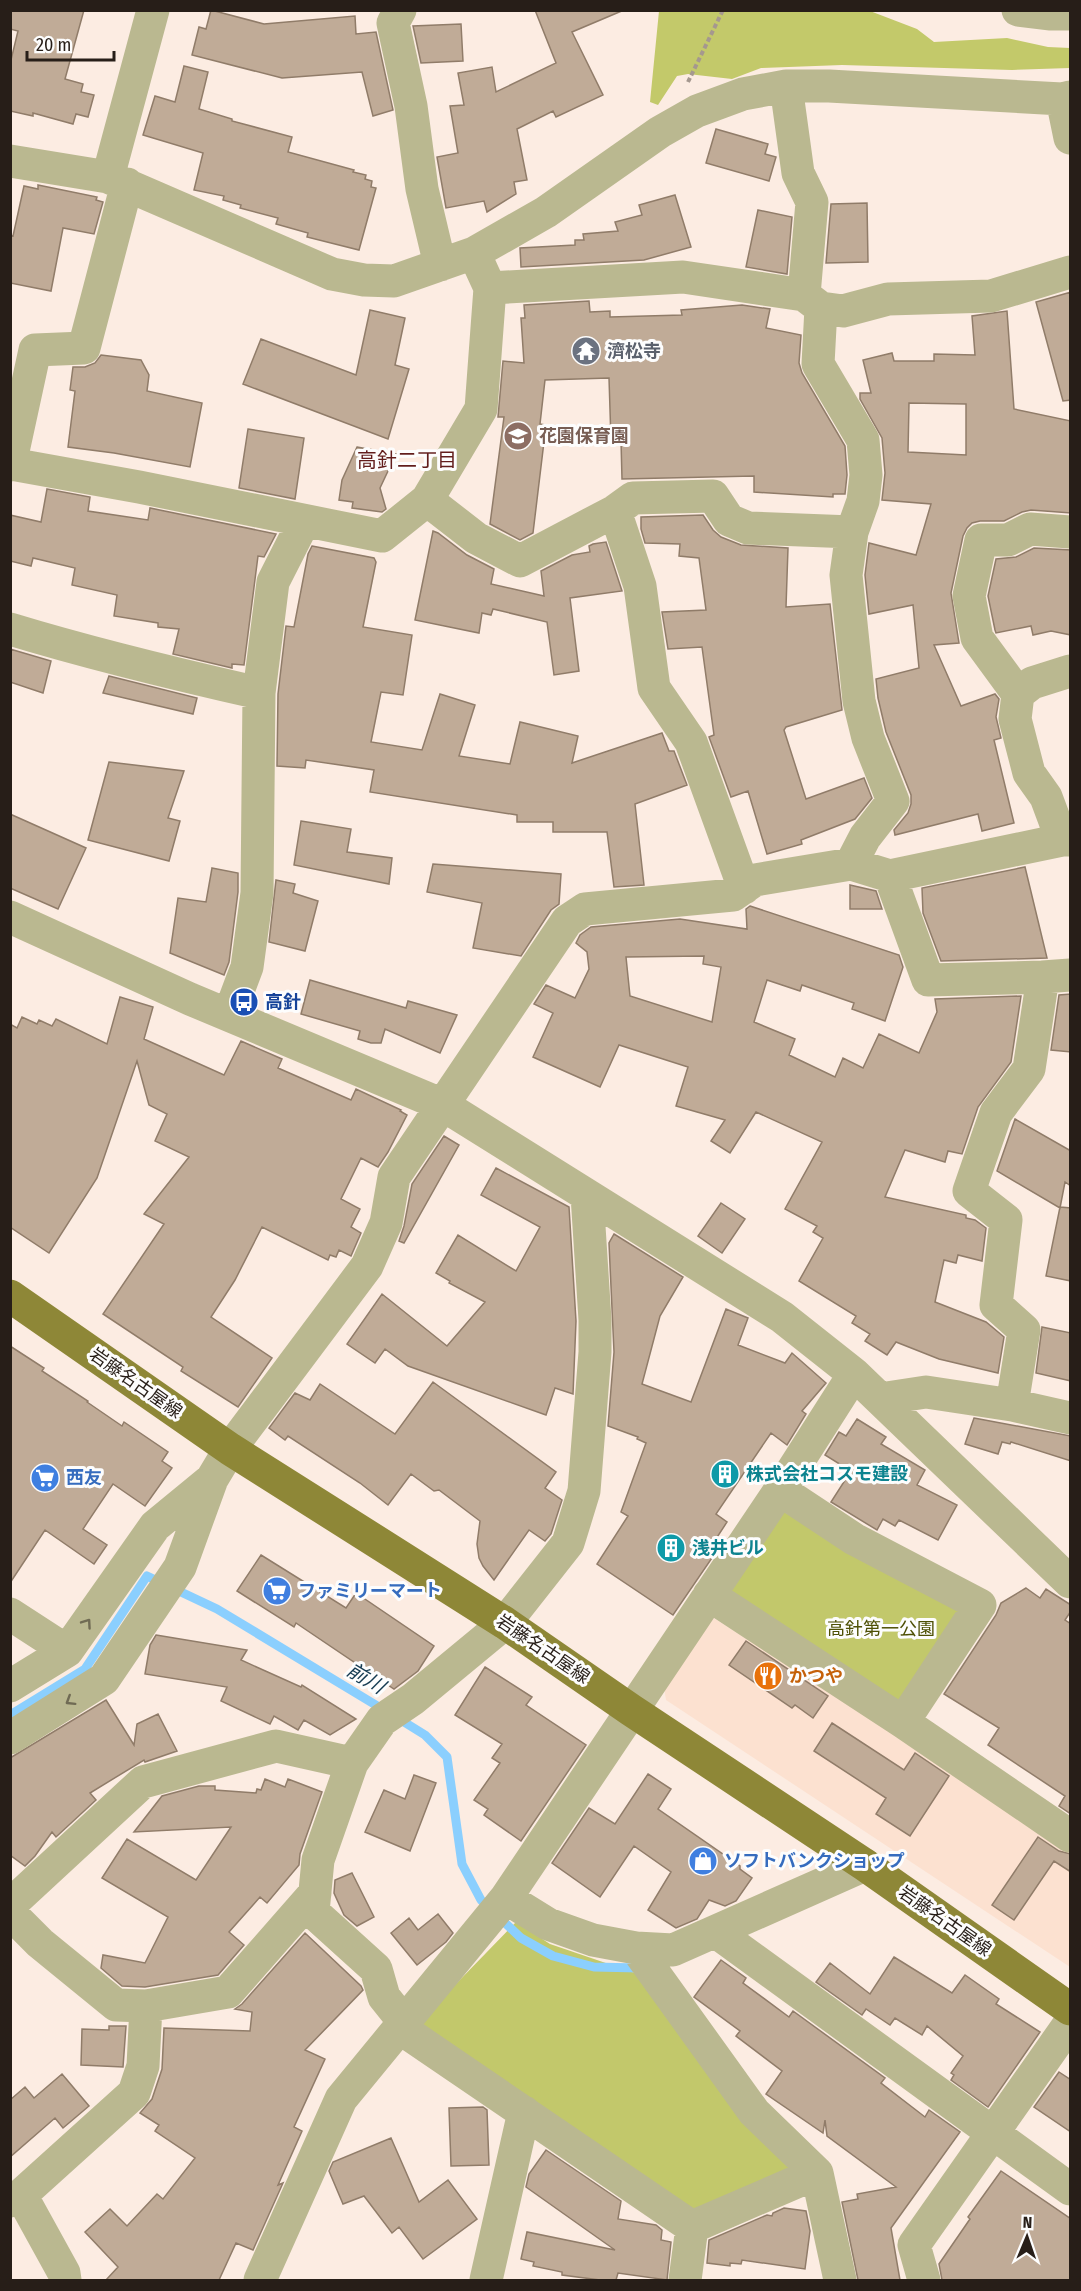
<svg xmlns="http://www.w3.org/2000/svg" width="1081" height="2291" viewBox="0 0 1081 2291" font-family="'Fira Sans Condensed','Noto Sans JP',sans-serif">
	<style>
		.built { fill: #fce1d0 }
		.green { fill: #c2c86b }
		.forest { fill: #c3c96a }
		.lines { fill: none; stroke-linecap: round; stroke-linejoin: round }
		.stream { stroke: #8bcffe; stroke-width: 9 }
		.building { fill: #c0ab97; stroke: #907c69; stroke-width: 1.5; fill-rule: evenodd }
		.path { stroke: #a5988f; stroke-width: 4; stroke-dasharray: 4.5 3; stroke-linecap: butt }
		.minor { stroke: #bab890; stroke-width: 33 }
		.major { stroke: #8e8737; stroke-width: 33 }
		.oneway { stroke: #706b54 }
		.labels { text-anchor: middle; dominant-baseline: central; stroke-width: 6; stroke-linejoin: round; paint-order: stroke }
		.worship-label { font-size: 18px; font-weight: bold; fill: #5b616d; stroke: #fdfdfd; text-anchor: start }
		.education-label { font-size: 18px; font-weight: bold; fill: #785e54; stroke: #fdfdfd; text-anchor: start }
		.transit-label { font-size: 18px; font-weight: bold; fill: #164399; stroke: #fdfdfd; text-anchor: start }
		.street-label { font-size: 18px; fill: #271e18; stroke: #fdfdfd }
		.culture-label { font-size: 18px; font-weight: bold; fill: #0d838f; stroke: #fdfdfd; text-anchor: start }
		.shop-label { font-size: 18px; font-weight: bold; fill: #366cbe; stroke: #fdfdfd; text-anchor: start }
		.park-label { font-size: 18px; fill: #4e5005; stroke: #fdfdfd }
		.food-label { font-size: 18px; font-weight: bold; fill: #c56008; stroke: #fdfdfd; text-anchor: start }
		.neighbourhood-label { font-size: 20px; fill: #621d1c; stroke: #fdfdfd }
		.water-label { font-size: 20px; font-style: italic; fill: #143a51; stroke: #fdfdfd }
	</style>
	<rect width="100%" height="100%" fill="#fcece2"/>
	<!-- built -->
	<path class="built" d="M709,1615L1070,1845V1967L666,1700L664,1687Z"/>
	<!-- green -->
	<path class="green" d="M780,1510L959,1603L962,1615L905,1706L730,1601L731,1586Z
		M516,1922L550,1944L641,1975L801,2168L696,2216L419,2022Z"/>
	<!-- forest -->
	<path class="forest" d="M659,11H870L917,29L934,42L1007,38L1048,47L1070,48V68L1012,70L842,65L761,68L732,79L688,74L677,76L658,105L650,102Z"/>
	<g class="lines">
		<!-- stream -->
		<path class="stream" d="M10,1715L85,1669L147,1576L217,1609L384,1710
			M396,1717L425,1735L447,1757L462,1864L481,1900L521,1938L553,1956L594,1967L639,1968"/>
	</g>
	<!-- building -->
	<path class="building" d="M10,10H84L65,79L83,84L81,92L94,95L88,117L76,114L73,124L33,113V116L10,111V64L18,31L10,29Z
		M211,10L264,24L355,16L356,34L376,32L393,110L373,116L362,72L282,78L192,55L199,27L206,29Z
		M535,10H624L572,32L603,95L556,117L553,111L517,129L527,180L514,182L516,194L487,212L484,201L446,208L437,157L458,153L450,106L464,105L458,73L492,67L496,92L556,63Z
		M461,24L463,61L421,63L413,26Z
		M184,66L208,72L199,109L232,119V121L292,137L288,152L354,170L353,172L366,175L365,179L372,181L371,187L376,188L359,250L307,237L308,233L276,224L278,218L240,208L241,205L223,200L224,196L194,190L203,153L143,135L155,96L175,102Z
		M716,129L768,144L765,154L776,157L769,181L706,163Z
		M38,185L97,197L96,200L103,202L94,234L63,228L51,291L10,283V235L13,236L24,186L38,189Z
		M675,195L691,247L644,260L521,267L520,248L575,245V240H584L583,234L618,231L615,222L642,215L639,205Z
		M867,203L868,262L826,263L831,204Z
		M758,210L792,217L787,274L746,267Z
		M1071,292V400L1063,401L1036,302Z
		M589,301L590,312L610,311V317L682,315L681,310L742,305L770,309L766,328L801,335L799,363L802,373L845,446L847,475L845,494H833V497L754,492V476L622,479L621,441H611L609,378L545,380L540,424L546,425L533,533L520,540L490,524L504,417H498L503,361L524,363L521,318H525L524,305Z
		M370,310L405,318L395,365L409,369L388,439L243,384L261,339L356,375Z
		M1007,311L1014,409L1071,421V513L1031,510L1022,512L1004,521H980L972,523L967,528L963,536L951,593L959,643L934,645L961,706L995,694L999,699L996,717L1001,738L994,740L1014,823L982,831L978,814L895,835L894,830L908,813L911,804V795L886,732L878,698L876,679L919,668L913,605L869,614L865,575L869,543L916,555L931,504L882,500L885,473L882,438L860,399V393H871L863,360L892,353L894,361H934V354L975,355L972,316ZM909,403L966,404V455L908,452Z
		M101,355L141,360L149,375L147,391L202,403L190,467L114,453L68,447L75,391L70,390L73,367H85L95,363Z
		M248,429L304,438L295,499L239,488Z
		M357,447L396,454L380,488L386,509L382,512L352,508L353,502L339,500L342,480Z
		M47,489L90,497L88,511L148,520L150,508L276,534L264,557L258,556L244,665L232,664V668L173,654L179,629L158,627V623L114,616L117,595L72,585L75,568L33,558L31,566L10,561V515L41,522Z
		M703,515L713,530L721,537L741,545L788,548L786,607L830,604L842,710L786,727L784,730L806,799L864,778L872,798L855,819L801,840L802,844L767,854L748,791L731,797L709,737L714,735L702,647L668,649L662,612L706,610L699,558L679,556L680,544L645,543L641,529V517Z
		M433,531L438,533L467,555L494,569L491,584L544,596L541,571L572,555L590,552L589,546L593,544L606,542L622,591L570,598L579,671L554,675L547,622L493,609L491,615L482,613L479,633L415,620Z
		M312,546L374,558L376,562L363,627L412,635L403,695L381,692L371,742L422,750L440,694L475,705L459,756L510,764L520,722L578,736L572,763L662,733L669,751H674L687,785L635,804L644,885L614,887L607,832H553V822H517V815L370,792L374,770L306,760L305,768L277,766L278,694L286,626L294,627L308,554Z
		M1034,548L1071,550V635L1051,631L1033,635L1031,626L996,633L995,630L988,596L996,559L1016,557Z
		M10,649L51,661L43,693L10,682Z
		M109,676L197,698L193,714L103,693Z
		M109,762L184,771L168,818L180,821L169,861L88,840Z
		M10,814L86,848L58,909L10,888Z
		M301,821L351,829L347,852L392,858L389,884L294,865Z
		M433,864L561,874L559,904L551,910L521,956L473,948L482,903L427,892Z
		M1025,867L1047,958L941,961L923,913L922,888Z
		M212,868L238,873V892L229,962L224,975L170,953L178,898L206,902Z
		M276,880L295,884L293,893L318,901L305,951L269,942Z
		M850,885L876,891L882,909H850Z
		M750,906L899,955L903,967L885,1021L852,1009L854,1003L802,985L800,991L767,980L754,1022L795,1039L789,1055L835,1077L843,1058L863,1068L879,1034L919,1053L937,1012L935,999L1021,996L1011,1062L978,1107L962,1154L948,1151L945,1162L905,1150L885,1197L966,1215V1218L975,1220L986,1228L982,1261L958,1255L956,1263L944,1260L935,1302L986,1322L1004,1337L998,1373L939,1359L896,1342L887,1355L865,1341L870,1334L852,1323L856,1316L799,1281L823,1238L813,1232L817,1226L785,1209L822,1142L756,1112L730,1153L711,1141L725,1120L676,1106L688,1067L619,1045L600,1087L533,1057L553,1013L534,1004L546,985L575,998L589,969L587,952L576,943L580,935L591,927L680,919L747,929L746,909ZM704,956L703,964L721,967L712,1022L630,996L626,957Z
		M310,980L406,1008L408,1001L457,1015L440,1053L385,1029L381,1043H371L358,1039L360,1031L301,1014Z
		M1071,994V1052L1051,1050L1059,995Z
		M120,997L153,1007L144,1039L224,1075L241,1041L282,1059L278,1068L351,1100L356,1089L401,1110L400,1111L407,1115L388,1152L378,1167L361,1158L341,1199L360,1209L351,1227L361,1233L351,1256L339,1250L336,1257L330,1255L328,1260L262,1227L235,1280L211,1317L272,1358L238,1407L181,1371L183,1367L103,1314L164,1224L144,1214L189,1157L155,1141L167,1114L149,1105L137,1061L97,1178L49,1253L10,1227V1024L17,1028L22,1017L37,1024L39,1020L52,1026L56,1019L107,1044Z
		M1015,1119L1071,1151V1186L1065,1182L1060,1208L997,1171Z
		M444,1136L459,1145L404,1243L399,1241L404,1226L412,1184Z
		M496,1168L569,1207L576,1321L573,1394L555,1388L546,1415L408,1366L385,1349L375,1363L347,1344L382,1294L447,1346L485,1302L449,1283L450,1281L436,1273L458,1235L516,1271L540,1227L481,1195Z
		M721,1203L745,1219L722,1253L698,1236Z
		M1060,1207L1071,1208V1281L1046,1276Z
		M614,1234L683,1277L660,1316L642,1384L691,1402L726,1309L748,1318L738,1345L785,1363L792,1353L826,1383L802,1411L806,1414L787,1445L771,1433L716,1514L727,1522L708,1551L714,1555L673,1615L597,1564L628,1516L621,1512L646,1443L637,1439L638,1437L608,1426L614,1352L609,1243Z
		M1042,1327L1071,1333V1381L1036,1373Z
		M10,1346L44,1368L42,1371L88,1401L87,1402L122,1426L124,1422L168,1452L162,1461L172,1468L145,1506L113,1484L83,1529L107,1545L94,1564L45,1530L10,1583Z
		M433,1382L556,1472L545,1488L562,1500L551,1534L545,1541L529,1530L494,1580L483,1566L479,1558L477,1544L480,1521L439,1490L434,1491L411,1474L388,1505L360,1483L288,1436L285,1440L269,1428L295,1393L310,1400L320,1384L395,1434Z
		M974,1418L1071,1436V1461L1011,1442L1010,1444L1002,1442L998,1454L965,1444Z
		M857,1419L886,1437L881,1444L925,1470L917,1485L957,1505L938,1540L899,1520L895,1526L883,1519L877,1530L831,1502L851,1471L825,1455L839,1432L846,1436Z
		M261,1555L346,1608L356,1593L434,1646L418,1671L394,1689L296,1623L294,1627L237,1591Z
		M1026,1588L1040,1598L1046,1589L1071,1605V1611L1065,1620L1071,1624V1814L1059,1806L1065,1796L988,1745L999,1728L944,1694L996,1615L1001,1603Z
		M156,1635L247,1650L241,1660L301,1687L302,1685L356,1719L330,1735L304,1720L298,1730L274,1716L270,1724L221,1701L227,1687L145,1674L150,1645Z
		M746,1641L828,1696L813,1718L795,1705L792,1708L729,1665Z
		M485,1667L532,1697L526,1705L586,1745L521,1841L484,1815L488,1809L474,1800L500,1763L492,1758L502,1744L455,1715Z
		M106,1700L134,1745L137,1724L158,1714L177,1751L145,1762L144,1760L90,1793L96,1800L56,1837L52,1832L35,1856L25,1866L10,1855V1758Z
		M832,1723L904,1770L915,1753L949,1776L910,1836L876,1814L886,1798L814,1751Z
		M648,1774L671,1789L658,1809L740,1866V1869L752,1878L736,1901L725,1906L709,1900L697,1919L676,1928L648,1910L671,1872L634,1846L600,1897L552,1863L589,1808L615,1824Z
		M414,1775L436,1783L410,1851L365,1832L384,1790L405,1799Z
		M265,1779L285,1787L288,1779L322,1792L300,1854L299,1865L267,1903L260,1897L229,1932L244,1945L218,1975L145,1987L122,1986L101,1968L103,1955L145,1963L168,1917L102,1878L127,1839L196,1880L231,1827L134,1832L162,1796L199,1786H215V1790L256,1793L257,1789L261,1790Z
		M1038,1837L1059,1851L1071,1854V1872L1054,1861L1014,1920L992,1905Z
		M352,1873L374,1917L357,1926L344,1915L334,1893L335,1880Z
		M438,1914L453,1933L446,1942L417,1965L391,1933L409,1918L418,1930Z
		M305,1933L361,1986L363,1990L305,2050L325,2059L294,2127L302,2131L278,2185L283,2183L253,2250L236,2243L219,2280H106L118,2267L85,2232L110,2209L127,2226L157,2194L163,2199L195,2158L155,2131L159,2125L140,2113L152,2099L162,2069L164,2028L250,2031L252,2012L235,2009L242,2004Z
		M894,1957L952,1993L965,1975L999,1999L996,2004L1040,2032L988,2107L951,2080L954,2075L951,2073L963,2056L927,2026L922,2035L895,2018L890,2025L866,2009L862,2015L816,1982L830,1963L870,1994Z
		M721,1960L746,1978L743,1983L789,2017L793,2011L885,2078L881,2083L925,2117L929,2110L960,2132L891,2228L900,2280H858L842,2202L858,2199L857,2194L896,2187L827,2136L825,2120L823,2133L766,2094L782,2071L736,2036L740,2031L694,1997Z
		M109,2026H126L123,2067L81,2065L82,2029L109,2030Z
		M1059,2072L1071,2080V2132L1034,2107Z
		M62,2074L89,2106L63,2128L55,2118L10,2157V2100L25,2087L34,2098Z
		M483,2107L487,2110L489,2165L451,2166L449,2108Z
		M391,2138L419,2202L448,2180L477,2219L423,2259L399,2227L392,2233L364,2196L343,2204L329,2171L333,2162Z
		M546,2150L621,2201L618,2219L656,2225L662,2230L661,2240L671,2242L667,2280L618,2273L616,2280H600L562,2275V2272L533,2266L534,2262L521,2259L527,2232L615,2250L526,2187L529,2174Z
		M1001,2171L1071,2219V2280H942L939,2264L970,2219L968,2217Z
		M784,2208L806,2211L810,2231L805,2269L742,2260L741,2264L730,2263V2266L707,2263L709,2240L767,2215L772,2216L773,2213Z"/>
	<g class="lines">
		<!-- path -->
		<path class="path" d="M688,82L723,10"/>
		<!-- minor -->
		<path class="minor" d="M400,10L393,23L411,106L422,189L440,265
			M1018,10L1051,14H1070
			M786,86L798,173L812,202L804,295
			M1062,99L1070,138
			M10,161L108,177L332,274L364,280L394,281L474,253L546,212L660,132L697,111L743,94L786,86H829L1062,99L1070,97
			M108,177L153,10
			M490,288L683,277L804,295L821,308L843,311L888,299L991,296L1070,272
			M821,308L818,364L863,440L866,475L863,501L852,532L846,575L859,701L868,738L893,801L865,837L851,864
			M11,464L139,487L382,536L427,500L481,409L490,288L474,253
			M10,465L35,350L84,348L127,184
			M427,500L476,538L520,561L615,511L633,498L713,496L729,520L748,528L852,532
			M615,511L640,586L654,688L691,742L744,888
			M10,629C92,654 175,674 259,693
			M1018,694L977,638L969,596L981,540H1008L1030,529L1070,532
			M1062,840L1046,797L1029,773L1015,719L1018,694L1032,683L1070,671
			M890,876L928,980L1043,977
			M10,917L190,999L443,1105L782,1317L854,1374L1070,1582
			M229,1015L247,967L257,893L259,693L273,582L304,521
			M880,1399L926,1392L1012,1405L1070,1418
			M1012,1405L1024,1330L996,1305L1006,1220L969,1191L996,1113L1029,1069L1043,977L1070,975
			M780,1490L854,1539L980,1605L903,1722
			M709,1595L903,1722L1070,1836
			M10,1614L67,1651
			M10,1686L67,1651L155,1526L211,1480
			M10,1738L104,1679L180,1567L212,1479L230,1449L367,1266L386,1223L394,1177L567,921L585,909L733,895L755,880L851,864L890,876L1062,840H1070
			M506,1898L548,1924L593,1940L636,1948L673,1950L865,1865
			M10,1905L143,1782L276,1746L352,1763
			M10,1913L40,1943L116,2005L146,2006L228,1992L315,1893
			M716,1932L1070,2189
			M636,1948L754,2112L817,2173L840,2280
			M404,2022L384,1997L376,1969L313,1912L318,1860L352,1763L382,1720L413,1699L505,1623L568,1543L584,1491L595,1352V1320L587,1195
			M400,2028L692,2227L685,2280
			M21,2195L64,2273L65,2280
			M10,2201L21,2195L134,2093L143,2066L146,2006
			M692,2227L817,2173
			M260,2280L341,2099L506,1898L780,1490L854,1374
			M486,2280L524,2112
			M924,2280L914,2245L1070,2023"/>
		<!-- major -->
		<path class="major" d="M10,1296L230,1449L505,1623L631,1710L865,1865L1070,2009"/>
	</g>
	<!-- one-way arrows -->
	<defs><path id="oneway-chevron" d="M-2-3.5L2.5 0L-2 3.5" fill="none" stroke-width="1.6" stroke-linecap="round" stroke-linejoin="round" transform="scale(1.5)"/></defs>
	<g class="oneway">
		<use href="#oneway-chevron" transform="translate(87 1623) rotate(-55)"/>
		<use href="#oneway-chevron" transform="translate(70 1701) rotate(148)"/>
	</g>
	<!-- icons -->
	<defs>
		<g id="temple-disc" transform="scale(1.5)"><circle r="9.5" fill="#6b7280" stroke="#fdfdfd"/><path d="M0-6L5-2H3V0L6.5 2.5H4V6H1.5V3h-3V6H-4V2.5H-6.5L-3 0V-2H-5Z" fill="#fff"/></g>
		<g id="school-disc" transform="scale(1.5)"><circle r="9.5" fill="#8d6e63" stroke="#fdfdfd"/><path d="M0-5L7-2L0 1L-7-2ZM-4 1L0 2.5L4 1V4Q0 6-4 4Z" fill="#fff"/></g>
		<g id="bus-disc" transform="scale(1.5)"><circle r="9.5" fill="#1a4fb4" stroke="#fdfdfd"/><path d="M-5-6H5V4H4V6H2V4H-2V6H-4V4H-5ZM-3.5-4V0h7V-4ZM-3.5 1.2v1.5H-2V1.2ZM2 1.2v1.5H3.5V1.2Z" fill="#fff"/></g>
		<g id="building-disc" transform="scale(1.5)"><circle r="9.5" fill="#0f9aa8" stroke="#fdfdfd"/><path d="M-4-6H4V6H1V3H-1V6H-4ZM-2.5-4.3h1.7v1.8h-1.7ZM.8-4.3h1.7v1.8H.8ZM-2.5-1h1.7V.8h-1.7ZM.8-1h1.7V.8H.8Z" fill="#fff"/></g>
		<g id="supermarket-disc" transform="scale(1.5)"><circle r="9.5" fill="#3f7fe0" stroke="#fdfdfd"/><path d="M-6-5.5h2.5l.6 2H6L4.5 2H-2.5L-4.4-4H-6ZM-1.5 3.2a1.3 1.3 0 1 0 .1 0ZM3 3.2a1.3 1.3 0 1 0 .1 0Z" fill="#fff"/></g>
		<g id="restaurant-disc" transform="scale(1.5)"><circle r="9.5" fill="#e8710a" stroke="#fdfdfd"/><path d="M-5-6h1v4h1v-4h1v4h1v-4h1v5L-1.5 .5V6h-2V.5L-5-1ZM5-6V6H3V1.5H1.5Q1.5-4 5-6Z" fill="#fff"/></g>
		<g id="shop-disc" transform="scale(1.5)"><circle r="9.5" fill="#3f7fe0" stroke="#fdfdfd"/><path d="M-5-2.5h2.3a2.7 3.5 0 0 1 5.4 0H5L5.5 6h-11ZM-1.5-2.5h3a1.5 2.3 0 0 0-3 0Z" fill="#fff"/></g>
	</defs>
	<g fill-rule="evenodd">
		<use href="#temple-disc" x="586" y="351"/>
		<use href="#school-disc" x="518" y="436"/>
		<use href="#bus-disc" x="244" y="1002"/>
		<use href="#building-disc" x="725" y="1474"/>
		<use href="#supermarket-disc" x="45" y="1478"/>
		<use href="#building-disc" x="671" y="1548"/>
		<use href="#supermarket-disc" x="277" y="1591"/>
		<use href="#restaurant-disc" x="768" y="1676"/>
		<use href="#shop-disc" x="703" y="1861"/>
	</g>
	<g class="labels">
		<!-- worship labels -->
		<g class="worship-label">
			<text x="607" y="351">濟松寺</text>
		</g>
		<!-- education labels -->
		<g class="education-label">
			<text x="539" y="436">花園保育園</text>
		</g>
		<!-- transit labels -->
		<g class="transit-label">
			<text x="265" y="1002">高針</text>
		</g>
		<!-- street labels -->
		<g class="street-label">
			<text transform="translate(136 1383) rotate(35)">岩藤名古屋線</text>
			<text transform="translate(543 1649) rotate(34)">岩藤名古屋線</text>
			<text transform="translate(945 1921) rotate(35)">岩藤名古屋線</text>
		</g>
		<!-- culture labels -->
		<g class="culture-label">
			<text x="746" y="1474">株式会社コスモ建設</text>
			<text x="692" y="1548">浅井ビル</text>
		</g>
		<!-- shop labels -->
		<g class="shop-label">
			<text x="66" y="1478">西友</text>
			<text x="298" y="1591">ファミリーマート</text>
			<text x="724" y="1861">ソフトバンクショップ</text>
		</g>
		<!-- park labels -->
		<g class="park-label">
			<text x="881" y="1629">高針第一公園</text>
		</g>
		<!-- food labels -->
		<g class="food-label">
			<text x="789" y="1676">かつや</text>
		</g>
		<!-- neighbourhood labels -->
		<g class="neighbourhood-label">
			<text x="407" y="460">高針二丁目</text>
		</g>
		<!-- water labels -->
		<g class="water-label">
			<text transform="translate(366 1678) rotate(31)">前川</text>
		</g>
	</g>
	<!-- border -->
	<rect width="1081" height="2291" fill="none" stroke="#271e18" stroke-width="24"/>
	<!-- north arrow -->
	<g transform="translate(1027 2237) rotate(2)" stroke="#fdfdfd" stroke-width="4.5" paint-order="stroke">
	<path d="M0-4.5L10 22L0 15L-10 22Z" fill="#271e18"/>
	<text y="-9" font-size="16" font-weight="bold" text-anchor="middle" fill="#271e18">N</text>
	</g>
	<!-- scale -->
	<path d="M27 51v9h87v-9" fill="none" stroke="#271e18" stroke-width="3"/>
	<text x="36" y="51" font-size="18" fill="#271e18" stroke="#fdfdfd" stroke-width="4.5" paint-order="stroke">20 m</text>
</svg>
